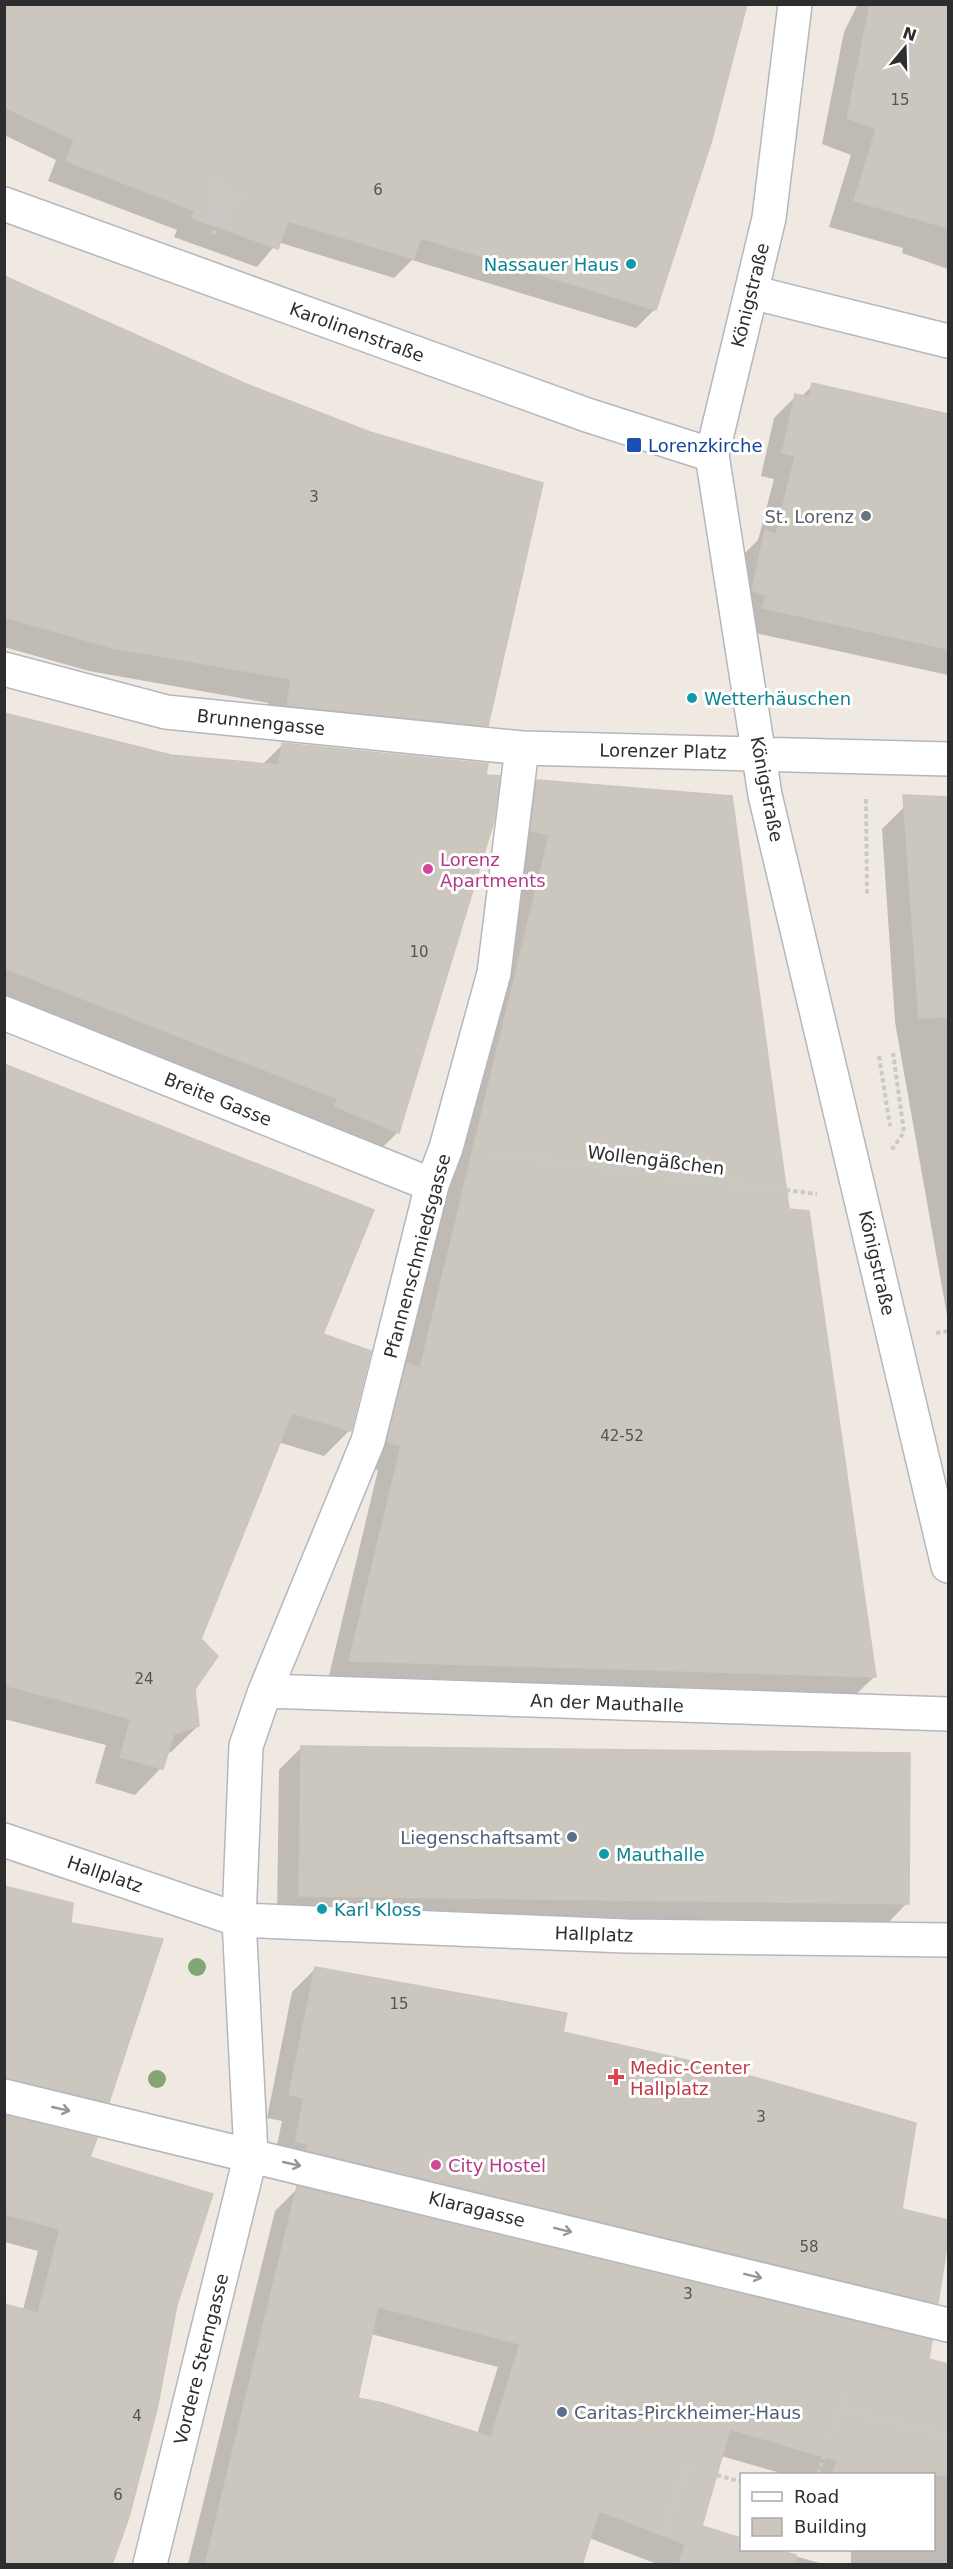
<svg xmlns="http://www.w3.org/2000/svg" width="953" height="2569" viewBox="0 0 953 2569" font-family="'DejaVu Sans',sans-serif">
	<style>
		.shadow { fill: #0003; fill-rule: evenodd }
		.building { fill: #cbc7bf; stroke: #cbc5ba; stroke-width: 1.5; fill-rule: evenodd }
		.lines { fill: none; stroke-linecap: round; stroke-linejoin: round }
		.street-casing { stroke: #b4b7c1; stroke-width: 36 }
		.path { stroke: #c9c9c9; stroke-width: 4; stroke-dasharray: 4.5 3; stroke-linecap: butt }
		.street { stroke: #fff; stroke-width: 33 }
		.tree { fill: #84a574 }
		.oneway { stroke: #969696 }
		.culture-dot { fill: #0f9aa8; stroke: #fff; stroke-width: 2 }
		.transit-dot { fill: #1a4fb4; stroke: #fff; stroke-width: 2 }
		.worship-dot { fill: #6b7280; stroke: #fff; stroke-width: 2 }
		.hotel-dot { fill: #d1479c; stroke: #fff; stroke-width: 2 }
		.service-dot { fill: #5c6f8a; stroke: #fff; stroke-width: 2 }
		.health-dot { fill: #e0444e; stroke: #fff; stroke-width: 2 }
		.labels { text-anchor: middle; dominant-baseline: central; stroke-width: 6; stroke-linejoin: round; paint-order: stroke }
		.number-label { font-size: 15px; fill: #555452 }
		.culture-label { font-size: 18px; fill: #0d838f; stroke: #fff; text-anchor: start }
		.street-label { font-size: 18px; fill: #2e2e2e; stroke: #fff }
		.transit-label { font-size: 18px; fill: #164399; stroke: #fff; text-anchor: start }
		.worship-label { font-size: 18px; fill: #5b616d; stroke: #fff; text-anchor: end }
		.hotel-label { font-size: 18px; fill: #b23c85; stroke: #fff; text-anchor: start }
		.service-label { font-size: 18px; fill: #4e5e75; stroke: #fff; text-anchor: end }
		.health-label { font-size: 18px; fill: #be3a42; stroke: #fff; text-anchor: start }
	</style>
	<rect width="100%" height="100%" fill="#efe9e1"/>
	<!-- shadow -->
	<path class="shadow" d="M4,4L655,309L636,328L412,260L394,278L278,242L257,267L174,237L177,230L48,181L56,160L4,135Z
		M858,4H948V269L902,253L903,248L829,227L851,155L822,144L844,32Z
		M4,278L487,725L463,749L265,729L268,703L89,671L4,647Z
		M813,385L948,414V675L741,630L743,555L758,540L774,479L761,476L774,418L796,396L801,397Z
		M4,713L171,757L262,765L283,744L485,777L398,1132L376,1154L314,1128L317,1121L4,998Z
		M537,782L787,1210L874,1677L850,1700L327,1684L378,1470L364,1466L403,1369L526,859L508,854L514,805Z
		M905,806H948V1321L895,1022L882,829Z
		M4,1065L321,1335L350,1430L324,1456L278,1442L199,1640L193,1689L198,1726L171,1752L166,1754L161,1768L135,1795L95,1783L106,1745L4,1719Z
		M301,1748L907,1903L885,1926L277,1918L279,1770Z
		M4,1887L70,1924L107,2101L88,2121L4,2098Z
		M315,1969L562,2034L900,2210L948,2222L936,2302L913,2326L273,2164L282,2121L267,2118L292,1992Z
		M4,2131L176,2305L111,2564L23,2310L38,2251L4,2242Z
		M298,2188L948,2365V2564H851V2550H934V2474H784L721,2456L700,2527L742,2540V2550H773L823,2564H657L589,2538L581,2564H188L275,2211ZM371,2334L498,2367L477,2434L356,2400Z"/>
	<!-- building -->
	<path class="building" d="M4,4H747L711,143L656,310L421,238L414,259L288,221L278,249L192,218L195,211L66,161L74,140L4,107Z
		M870,4H948V228L854,201L876,129L847,118Z
		M4,276L246,384L370,432L543,483L488,726L287,705L291,679L113,648L4,617Z
		M812,383L948,414V649L762,608L766,596L752,591L765,531L776,534L795,456L782,453L795,394L809,397Z
		M4,713L171,755L279,765L282,743L480,763L488,764L486,775L500,776L494,821L399,1133L334,1106L338,1099L4,968Z
		M537,780L732,796L789,1209L809,1211L876,1677L349,1661L401,1446L387,1442L407,1363L420,1368L549,835L531,831Z
		M903,795L948,797V1017L919,1018Z
		M4,1064L374,1210L323,1334L371,1351L351,1431L292,1413L201,1639L218,1656L195,1689L199,1726L174,1734L163,1769L120,1757L131,1719L4,1685Z
		M301,1746L910,1753L909,1904L299,1896Z
		M4,1886L73,1903L71,1923L163,1939L109,2102L4,2078Z
		M315,1967L567,2013L563,2032L722,2068L916,2123L902,2209L948,2220V2239L938,2303L306,2150L307,2144L295,2141L304,2098L289,2095Z
		M4,2115L97,2138L90,2157L213,2194L177,2305L157,2409L129,2517L112,2565H4V2304L38,2313L60,2229L4,2214Z
		M297,2186L932,2340L929,2359L948,2364V2475H832L837,2461L730,2429L702,2526L741,2538V2550H778L796,2555L795,2565H679L685,2544L599,2511L582,2565H205ZM378,2307L520,2344L491,2437L383,2403L358,2398Z"/>
	<g class="lines">
		<!-- street casing -->
		<g class="street-casing">
			<path id="street" d="M795,4L769,218L712,455L765,795L948,1566
				M4,204L587,415L712,455
				M751,292L948,341
				M4,669L166,712L522,748L948,759
				M4,1013L432,1185
				M265,1691L948,1714
				M4,1840L239,1920L626,1936L948,1940
				M4,2096L948,2325
				M150,2564L251,2154L239,1920L246,1746L265,1691L368,1441L432,1185L446,1148L494,973L522,748"/>
		</g>
		<!-- path -->
		<path class="path" d="M216,223V179
			M218,224L247,191
			M213,234L231,185
			M866,799L867,895
			M879,1056L890,1126
			M891,1147L893,1148L904,1132L893,1053
			M488,1153L817,1194
			M936,1333L948,1331
			M842,2409L948,2436
			M829,2436L846,2396
			M818,2474L824,2457
			M717,2475L742,2482
			M664,2532L687,2465L698,2468"/>
		<!-- street -->
		<use href="#street" class="street"/>
	</g>
	<!-- trees -->
	<g class="tree">
		<circle cx="197" cy="1967" r="9"/>
		<circle cx="157" cy="2079" r="9"/>
	</g>
	<!-- one-way arrows -->
	<defs><path id="oneway-shaft" d="M-6 0H5M1.5-3L5.5 0L1.5 3" fill="none" stroke-width="1.6" stroke-linecap="round" stroke-linejoin="round" transform="scale(1.5)"/></defs>
	<g class="oneway">
		<use href="#oneway-shaft" transform="translate(61 2109) rotate(13)"/>
		<use href="#oneway-shaft" transform="translate(292 2164) rotate(13)"/>
		<use href="#oneway-shaft" transform="translate(563 2230) rotate(14)"/>
		<use href="#oneway-shaft" transform="translate(753 2276) rotate(14)"/>
	</g>
	<!-- markers -->
	<g class="culture-dot">
		<circle cx="631" cy="264" r="6"/>
		<circle cx="692" cy="698" r="6"/>
		<circle cx="604" cy="1854" r="6"/>
		<circle cx="322" cy="1909" r="6"/>
	</g>
	<rect class="transit-dot" x="626" y="437" width="16" height="16" rx="3"/>
	<circle class="worship-dot" cx="866" cy="516" r="6"/>
	<g class="hotel-dot">
		<circle cx="428" cy="869" r="6"/>
		<circle cx="436" cy="2165" r="6"/>
	</g>
	<g class="service-dot">
		<circle cx="572" cy="1837" r="6"/>
		<circle cx="562" cy="2412" r="6"/>
	</g>
	<path class="health-dot" d="M613 2068h6v6h6v6h-6v6h-6v-6h-6v-6h6z"/>
	<g class="labels">
		<!-- number labels -->
		<g class="number-label">
			<text x="900" y="100">15</text>
			<text x="378" y="190">6</text>
			<text x="314" y="497">3</text>
			<text x="419" y="952">10</text>
			<text x="622" y="1436">42-52</text>
			<text x="144" y="1679">24</text>
			<text x="399" y="2004">15</text>
			<text x="761" y="2117">3</text>
			<text x="809" y="2247">58</text>
			<text x="688" y="2294">3</text>
			<text x="137" y="2416">4</text>
			<text x="118" y="2495">6</text>
		</g>
		<!-- culture labels -->
		<g class="culture-label">
			<text x="619" y="264" text-anchor="end">Nassauer Haus</text>
			<text x="704" y="698">Wetterhäuschen</text>
			<text x="616" y="1854">Mauthalle</text>
			<text x="334" y="1909">Karl Kloss</text>
		</g>
		<!-- street labels -->
		<g class="street-label">
			<text transform="translate(750 295) rotate(-76)">Königstraße</text>
			<text transform="translate(357 332) rotate(20)">Karolinenstraße</text>
			<text transform="translate(261 722) rotate(6)">Brunnengasse</text>
			<text transform="translate(663 751) rotate(1)">Lorenzer Platz</text>
			<text transform="translate(767 789) rotate(79)">Königstraße</text>
			<text transform="translate(218 1099) rotate(22)">Breite Gasse</text>
			<text transform="translate(656 1160) rotate(7)">Wollengäßchen</text>
			<text transform="translate(417 1256) rotate(-75)">Pfannenschmiedsgasse</text>
			<text transform="translate(877 1263) rotate(77)">Königstraße</text>
			<text transform="translate(607 1703) rotate(2)">An der Mauthalle</text>
			<text transform="translate(105 1874) rotate(19)">Hallplatz</text>
			<text transform="translate(594 1934) rotate(2)">Hallplatz</text>
			<text transform="translate(477 2209) rotate(14)">Klaragasse</text>
			<text transform="translate(201 2359) rotate(-76)">Vordere Sterngasse</text>
		</g>
		<!-- transit labels -->
		<g class="transit-label">
			<text x="648" y="445">Lorenzkirche</text>
		</g>
		<!-- worship labels -->
		<g class="worship-label">
			<text x="854" y="516">St. Lorenz</text>
		</g>
		<!-- hotel labels -->
		<g class="hotel-label">
			<text x="440" y="859">Lorenz<tspan x="440" dy="21">Apartments</tspan></text>
			<text x="448" y="2165">City Hostel</text>
		</g>
		<!-- service labels -->
		<g class="service-label">
			<text x="560" y="1837">Liegenschaftsamt</text>
			<text x="574" y="2412" text-anchor="start">Caritas-Pirckheimer-Haus</text>
		</g>
		<!-- health labels -->
		<g class="health-label">
			<text x="630" y="2067">Medic-Center<tspan x="630" dy="21">Hallplatz</tspan></text>
		</g>
	</g>
	<!-- border -->
	<rect width="953" height="2569" fill="none" stroke="#2e2e2e" stroke-width="12"/>
	<!-- legend -->
	<rect x="740" y="2473" width="195" height="78" fill="#ffffff" stroke="#ababab" stroke-width="1.5"/>
	<rect x="752" y="2492" width="30" height="9" fill="#ffffff" stroke="#ababab" stroke-width="1.5"/>
	<text x="794" y="2503" font-size="18" fill="#2e2e2e">Road</text>
	<rect x="752" y="2518" width="30" height="18" fill="#cbc7bf" stroke="#ababab" stroke-width="1.5"/>
	<text x="794" y="2533" font-size="18" fill="#2e2e2e">Building</text>
	<!-- north arrow -->
	<g transform="translate(905 48) rotate(19)" stroke="#ffffff" stroke-width="4.5" paint-order="stroke">
	<path d="M0-4.5L10 22L0 15L-10 22Z" fill="#2e2e2e"/>
	<text y="-9" font-size="16" font-weight="bold" text-anchor="middle" fill="#2e2e2e">N</text>
	</g>
</svg>
